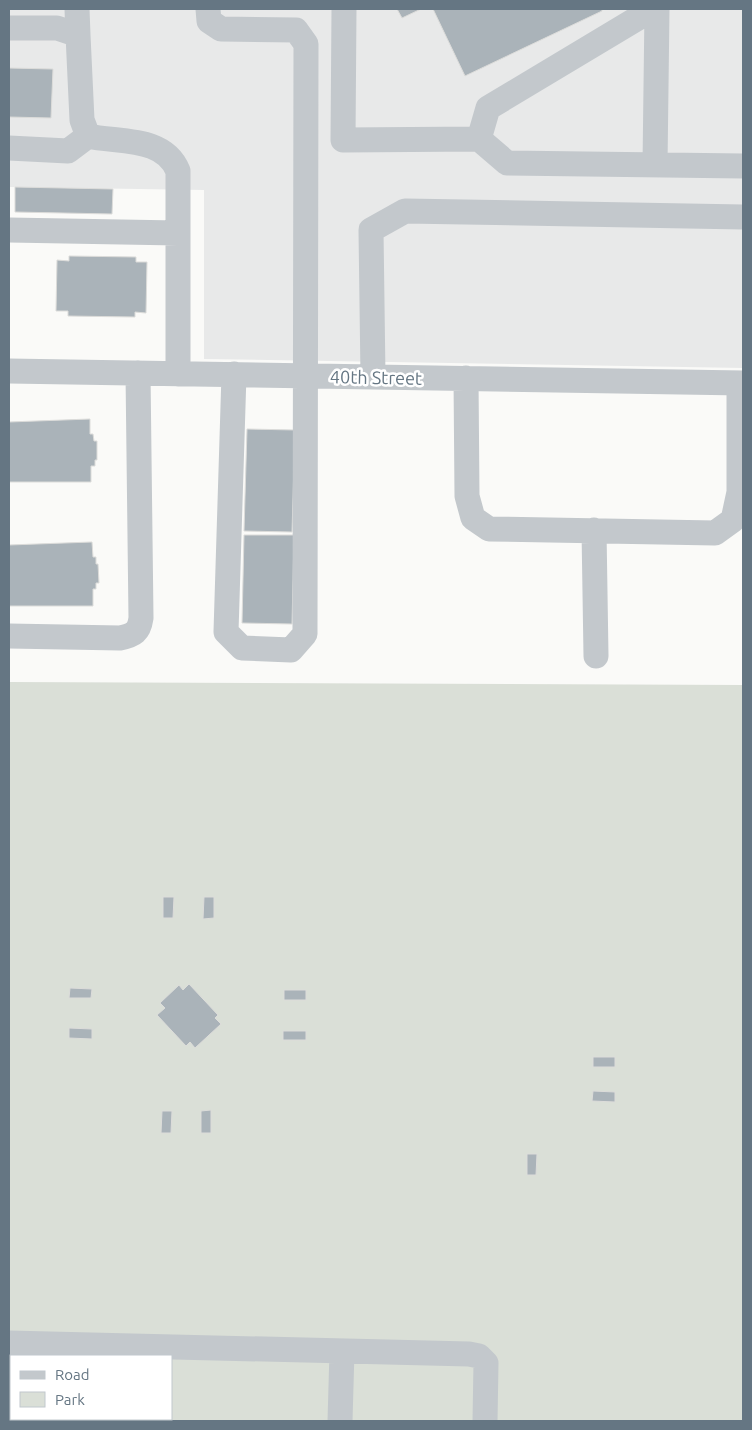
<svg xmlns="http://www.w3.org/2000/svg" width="752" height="1430" viewBox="0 0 752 1430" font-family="Ubuntu,sans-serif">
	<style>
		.built { fill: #e8e9e9 }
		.green { fill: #dadfd7; fill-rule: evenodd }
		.building { fill: #aab3b9; stroke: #dcdcda }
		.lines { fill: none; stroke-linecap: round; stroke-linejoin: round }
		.minor { stroke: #c3c8cc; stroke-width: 25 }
		.labels { text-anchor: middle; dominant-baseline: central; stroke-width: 5; stroke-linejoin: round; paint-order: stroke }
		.street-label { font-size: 18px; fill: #657683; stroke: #fff }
	</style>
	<rect width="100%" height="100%" fill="#fafaf8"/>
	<!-- built -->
	<path class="built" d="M9,9H743V368L204,359V190L9,187Z"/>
	<!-- green -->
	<path class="green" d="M9,682L743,685V1421H9ZM11,1356H171V1419H11Z"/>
	<!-- building -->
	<path class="building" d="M397,9H421L402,18Z
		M433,9H602V11L465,76Z
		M9,68L53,69L51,118L9,117Z
		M15,187L113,189L112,214L15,212Z
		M69,256L136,257V262H147L146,313L135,312V317L68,316V311H56L57,260L69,261Z
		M90,419V434H93L94,441H97V460H95V466H91V482H9V422Z
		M247,429L295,430L292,532L244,531Z
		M244,535H294L292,624L242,623Z
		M92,542L93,557H96V564H98L99,583H96V589H93V606H9V545Z
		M163,897H174L173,918H163Z
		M204,897H214V918L203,919Z
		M189,984L218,1015L215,1018L221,1024L195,1048L190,1042L186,1046L157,1015L165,1008L160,1003L179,985L183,990Z
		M70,988L92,989L91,998H69Z
		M284,990H306V1000H284Z
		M69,1028L92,1029V1039L69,1038Z
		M283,1031H306V1040H283Z
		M593,1057H615V1067H593Z
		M593,1091L615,1092V1102L592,1101Z
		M211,1110V1133H201V1111Z
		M162,1111H172L171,1133H161Z
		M527,1154H537L536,1175H527Z"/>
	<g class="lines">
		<!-- minor -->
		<path class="minor" d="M77,9L78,35
			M208,9L209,21L221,29L296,30L306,44L305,634L291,650L242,648L226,632L234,374
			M344,9L343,140L479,139L488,108L653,9
			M9,28H57L78,35L82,120L88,136C119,143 164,136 178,171V374
			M479,139L507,163L743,166
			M9,148L68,151L88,136
			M655,165L657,9
			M9,230L178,233
			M9,371L743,383
			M373,377L371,230L405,211L743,217
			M466,378L467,496L473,518L489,529L715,533L733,520L739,492V383
			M594,530L596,656
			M9,636L120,638C134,635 139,632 141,618L138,373
			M9,1343L469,1354L479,1356L486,1363L485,1421
			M34,1421V1419
			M340,1421L342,1351"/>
	</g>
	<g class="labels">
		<!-- street labels -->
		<g class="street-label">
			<text transform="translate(376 377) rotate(1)">40th Street</text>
		</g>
	</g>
	<!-- border -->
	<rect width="752" height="1430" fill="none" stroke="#657683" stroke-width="20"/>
	<!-- legend -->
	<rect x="10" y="1355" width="162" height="65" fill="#ffffff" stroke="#c1c8cd"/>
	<rect x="20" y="1371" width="25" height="8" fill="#c3c8cc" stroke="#c1c8cd"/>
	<text x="55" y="1380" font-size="15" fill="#657683">Road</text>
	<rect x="20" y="1392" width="25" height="15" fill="#dadfd7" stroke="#c1c8cd"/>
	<text x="55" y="1405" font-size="15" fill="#657683">Park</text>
</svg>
